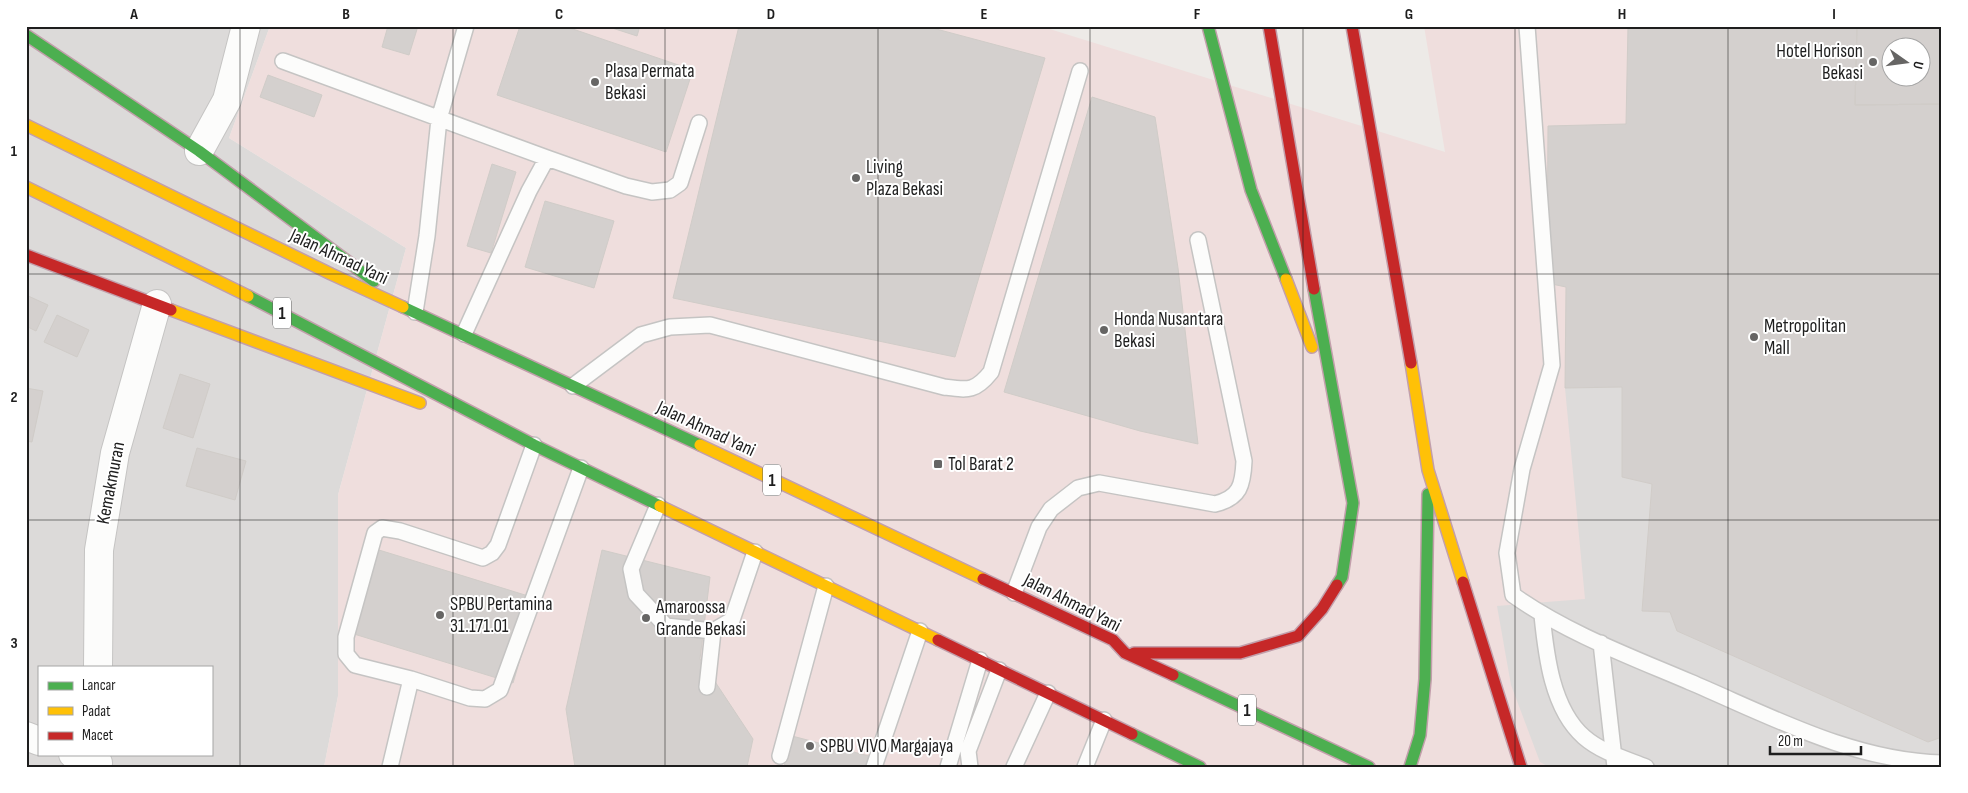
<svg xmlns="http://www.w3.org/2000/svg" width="1968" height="793" viewBox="0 0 1968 793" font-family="'Sofia Sans Condensed',sans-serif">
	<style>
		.residential { fill: #dcdad9; fill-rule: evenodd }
		.commercial { fill: #efdedd; fill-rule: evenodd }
		.parking { fill: #dddbda }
		.building { fill: #d4d0ce; stroke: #d0ccc8; fill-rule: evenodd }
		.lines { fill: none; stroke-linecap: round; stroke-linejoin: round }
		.lane-casing { stroke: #c5c4c3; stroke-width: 18 }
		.street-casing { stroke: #c5c4c3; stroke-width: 30 }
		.fast-casing { stroke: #c29fab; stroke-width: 14 }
		.slow-casing { stroke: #c29fab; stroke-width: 14 }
		.jam-casing { stroke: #c29fab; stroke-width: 14 }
		.lane { stroke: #fcfcfb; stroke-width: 15 }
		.street { stroke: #fcfcfb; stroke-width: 28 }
		.fast { stroke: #4caf50; stroke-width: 11 }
		.slow { stroke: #ffc107; stroke-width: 11 }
		.jam { stroke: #c62828; stroke-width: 11 }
		.grid { fill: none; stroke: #1e1e1e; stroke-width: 1; stroke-opacity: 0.55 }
		.poi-dot { fill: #666564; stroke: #fff; stroke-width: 2 }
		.labels { text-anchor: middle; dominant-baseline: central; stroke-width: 4; stroke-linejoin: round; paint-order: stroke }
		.shield { fill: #fff; stroke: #626262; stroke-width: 1 }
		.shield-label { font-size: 18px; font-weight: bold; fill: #1e1e1e }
		.poi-label { font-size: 19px; fill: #1e1e1e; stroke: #fff; text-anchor: start }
		.street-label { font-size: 19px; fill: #1e1e1e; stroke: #fff }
		.neatline { fill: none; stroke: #1e1e1e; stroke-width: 2 }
		.grid-label { font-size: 16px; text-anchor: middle; font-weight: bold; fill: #1e1e1e }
	</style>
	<rect width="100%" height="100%" fill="#edeae7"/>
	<!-- residential -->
	<path class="residential" d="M26,26H270L229,138L406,248L338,495V696L324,767H26ZM39,667H211V754H39Z"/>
	<!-- commercial -->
	<path class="commercial" d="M270,26H1040L1445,152L1424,26H1942V767H324L338,696V495L406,248L229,138ZM1890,48H1920V78H1890Z"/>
	<!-- parking -->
	<path class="parking" d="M1622,387V477L1652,484L1642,611L1670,612L1677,631L1928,742L1942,737V767H1549L1540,762L1511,685L1497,606L1585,599L1565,388Z"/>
	<!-- building -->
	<path class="building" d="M388,26H418L409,55L382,47Z
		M520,26H564L693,70L666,152L497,95Z
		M606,26H640L637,36Z
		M739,26H925L1045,58L955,357L673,298Z
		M1628,26H1857L1855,105L1942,104V737L1928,742L1677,631L1670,612L1642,611L1652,484L1622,477V387L1565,388L1566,287L1547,283L1548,126L1626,124Z
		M1857,26H1942V104L1855,105ZM1890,48H1920V78H1890Z
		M268,75L322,95L314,117L260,97Z
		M1092,97L1155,117L1178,268L1198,444L1140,431L1004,392Z
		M492,164L516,172L491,253L467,246Z
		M545,201L614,221L594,288L525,267Z
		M26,295L48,305L36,331L26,326Z
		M57,315L89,330L77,357L44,342Z
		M180,374L210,384L193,438L163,428Z
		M26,388L43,391L32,442L26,441Z
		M197,448L246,461L235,500L186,486Z
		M366,546L538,599L513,683L341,630Z
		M602,550L710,577L700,659L753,739L747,767H575L566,709Z
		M792,736L869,756L866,767H784Z"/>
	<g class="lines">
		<!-- lane casing -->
		<g class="lane-casing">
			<path id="lane" d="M1527,26L1552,365L1522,469L1507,553L1513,595C1567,633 1629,656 1690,682C1770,716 1853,761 1942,763
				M283,61L547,158L626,186L652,192L670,190L680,183L699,123
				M415,312L427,236L439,119L466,26
				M464,334L529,191L547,158
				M573,386L641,335L670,327L710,325L944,387C968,390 975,392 991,372L1080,71
				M534,445L498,545L492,553L483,558L400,531L382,528L375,533L346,637V654L355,665L411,679L470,698L485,699L500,690L581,468
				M658,505L631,569L636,594L666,626L713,631L732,620L755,552
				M1014,593L1039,527L1051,509L1078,488L1099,483L1215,504C1240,498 1243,485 1244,461L1198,240
				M1542,615C1546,655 1552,709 1584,737C1601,752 1626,759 1646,767
				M1601,643L1615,767
				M707,687L713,631
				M780,756L826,586
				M390,767L411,679
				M874,767L920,631
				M948,767L980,660
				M970,767L968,751L999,670
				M1014,767L1048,693
				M1085,767L1104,720"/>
		</g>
		<!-- street casing -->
		<g class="street-casing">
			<path id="street" d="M199,151L227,100L246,26
				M98,667L99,550L115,453L157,304
				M26,736L39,741
				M73,754L98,763"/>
		</g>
		<!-- fast casing -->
		<g class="fast-casing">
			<path id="fast" d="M1208,26L1251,190L1286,279
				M26,35L199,151L374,281
				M1314,289L1353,503L1342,577L1337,585
				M248,296L534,445L660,506
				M403,307L700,445
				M1173,675L1369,767
				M1132,734L1200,767
				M1410,767L1420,735L1425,679L1428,494"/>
		</g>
		<!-- slow casing -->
		<g class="slow-casing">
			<path id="slow" d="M26,125L331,274L403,307
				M26,187L248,296
				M1286,279L1312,347
				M171,310L420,403
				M1411,363L1428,470L1463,582
				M700,445L983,579
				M660,506L938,640"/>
		</g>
		<!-- jam casing -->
		<g class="jam-casing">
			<path id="jam" d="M1269,26L1314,289
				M1352,26L1411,363
				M26,255L171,310
				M983,579L1113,640L1125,653L1173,675
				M1463,582L1521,767
				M938,640L1132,734
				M1134,653H1240L1298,636L1322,609L1337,585"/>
		</g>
		<!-- lane -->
		<use href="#lane" class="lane"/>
		<!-- street -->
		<use href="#street" class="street"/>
		<!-- fast -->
		<use href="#fast" class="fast"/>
		<!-- slow -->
		<use href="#slow" class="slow"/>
		<!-- jam -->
		<use href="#jam" class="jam"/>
	</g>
	<!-- grid -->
	<path class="grid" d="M240,26V767M453,26V767M665,26V767M878,26V767M1090,26V767M1303,26V767M1515,26V767M1728,26V767M26,274H1942M26,520H1942"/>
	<!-- markers -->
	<g class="poi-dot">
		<circle cx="1873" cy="62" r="5"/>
		<circle cx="595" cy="82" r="5"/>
		<circle cx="856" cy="178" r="5"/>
		<circle cx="1104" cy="330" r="5"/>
		<circle cx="1754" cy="337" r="5"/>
		<rect x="933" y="459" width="10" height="10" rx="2.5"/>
		<circle cx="440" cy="615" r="5"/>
		<circle cx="646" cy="618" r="5"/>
		<circle cx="810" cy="746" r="5"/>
	</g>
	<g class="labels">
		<!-- shield labels -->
		<g class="shield">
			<rect x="273" y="297.5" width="18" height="31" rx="4"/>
			<rect x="763" y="464.5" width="18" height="31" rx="4"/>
			<rect x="1238" y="694.5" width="18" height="31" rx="4"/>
		</g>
		<g class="shield-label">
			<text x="282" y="313">1</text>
			<text x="772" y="480">1</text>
			<text x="1247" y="710">1</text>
		</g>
		<!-- poi labels -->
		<g class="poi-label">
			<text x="1863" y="51" text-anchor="end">Hotel Horison<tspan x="1863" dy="22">Bekasi</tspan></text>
			<text x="605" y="71">Plasa Permata<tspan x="605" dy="22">Bekasi</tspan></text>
			<text x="866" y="167">Living<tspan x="866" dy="22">Plaza Bekasi</tspan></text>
			<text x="1114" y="319">Honda Nusantara<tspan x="1114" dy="22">Bekasi</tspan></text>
			<text x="1764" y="326">Metropolitan<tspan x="1764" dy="22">Mall</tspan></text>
			<text x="948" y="464">Tol Barat 2</text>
			<text x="450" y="604">SPBU Pertamina<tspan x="450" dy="22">31.171.01</tspan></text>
			<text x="656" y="607">Amaroossa<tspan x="656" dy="22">Grande Bekasi</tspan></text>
			<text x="820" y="746">SPBU VIVO Margajaya</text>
		</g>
		<!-- street labels -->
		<g class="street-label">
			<text transform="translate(339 257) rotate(25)">Jalan Ahmad Yani</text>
			<text transform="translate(706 429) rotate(25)">Jalan Ahmad Yani</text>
			<text transform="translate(111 483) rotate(-79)">Kemakmuran</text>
			<text transform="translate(1072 603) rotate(27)">Jalan Ahmad Yani</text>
		</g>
	</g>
	<!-- border -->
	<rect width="1968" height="793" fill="none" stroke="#ffffff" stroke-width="55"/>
	<!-- legend -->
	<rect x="38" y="666" width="175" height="90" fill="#ffffff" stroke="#a5a5a5"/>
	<rect x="48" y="682" width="25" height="8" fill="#4caf50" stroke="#a5a5a5"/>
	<text x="82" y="690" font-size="15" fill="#1e1e1e">Lancar</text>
	<rect x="48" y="707" width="25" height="8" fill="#ffc107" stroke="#a5a5a5"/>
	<text x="82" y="716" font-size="15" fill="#1e1e1e">Padat</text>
	<rect x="48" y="732" width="25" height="8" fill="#c62828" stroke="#a5a5a5"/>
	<text x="82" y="740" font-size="15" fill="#1e1e1e">Macet</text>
	<!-- north arrow -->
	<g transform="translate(1906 62) rotate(104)"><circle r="24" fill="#ffffff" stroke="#a5a5a5"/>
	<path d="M0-4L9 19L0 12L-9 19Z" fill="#666564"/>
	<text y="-8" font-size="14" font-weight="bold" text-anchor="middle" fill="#1e1e1e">U</text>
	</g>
	<!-- scale -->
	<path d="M1770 746v8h91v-8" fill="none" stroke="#1e1e1e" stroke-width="2.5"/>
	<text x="1778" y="746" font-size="15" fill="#1e1e1e" stroke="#ffffff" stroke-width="4" paint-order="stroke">20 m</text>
	<rect x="28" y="28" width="1912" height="738" class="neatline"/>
	<g class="grid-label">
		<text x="134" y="19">A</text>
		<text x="346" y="19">B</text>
		<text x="559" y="19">C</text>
		<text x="771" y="19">D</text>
		<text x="984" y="19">E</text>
		<text x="1197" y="19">F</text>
		<text x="1409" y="19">G</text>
		<text x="1622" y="19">H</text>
		<text x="1834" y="19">I</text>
		<text x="14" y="156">1</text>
		<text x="14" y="402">2</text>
		<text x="14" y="648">3</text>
	</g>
</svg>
